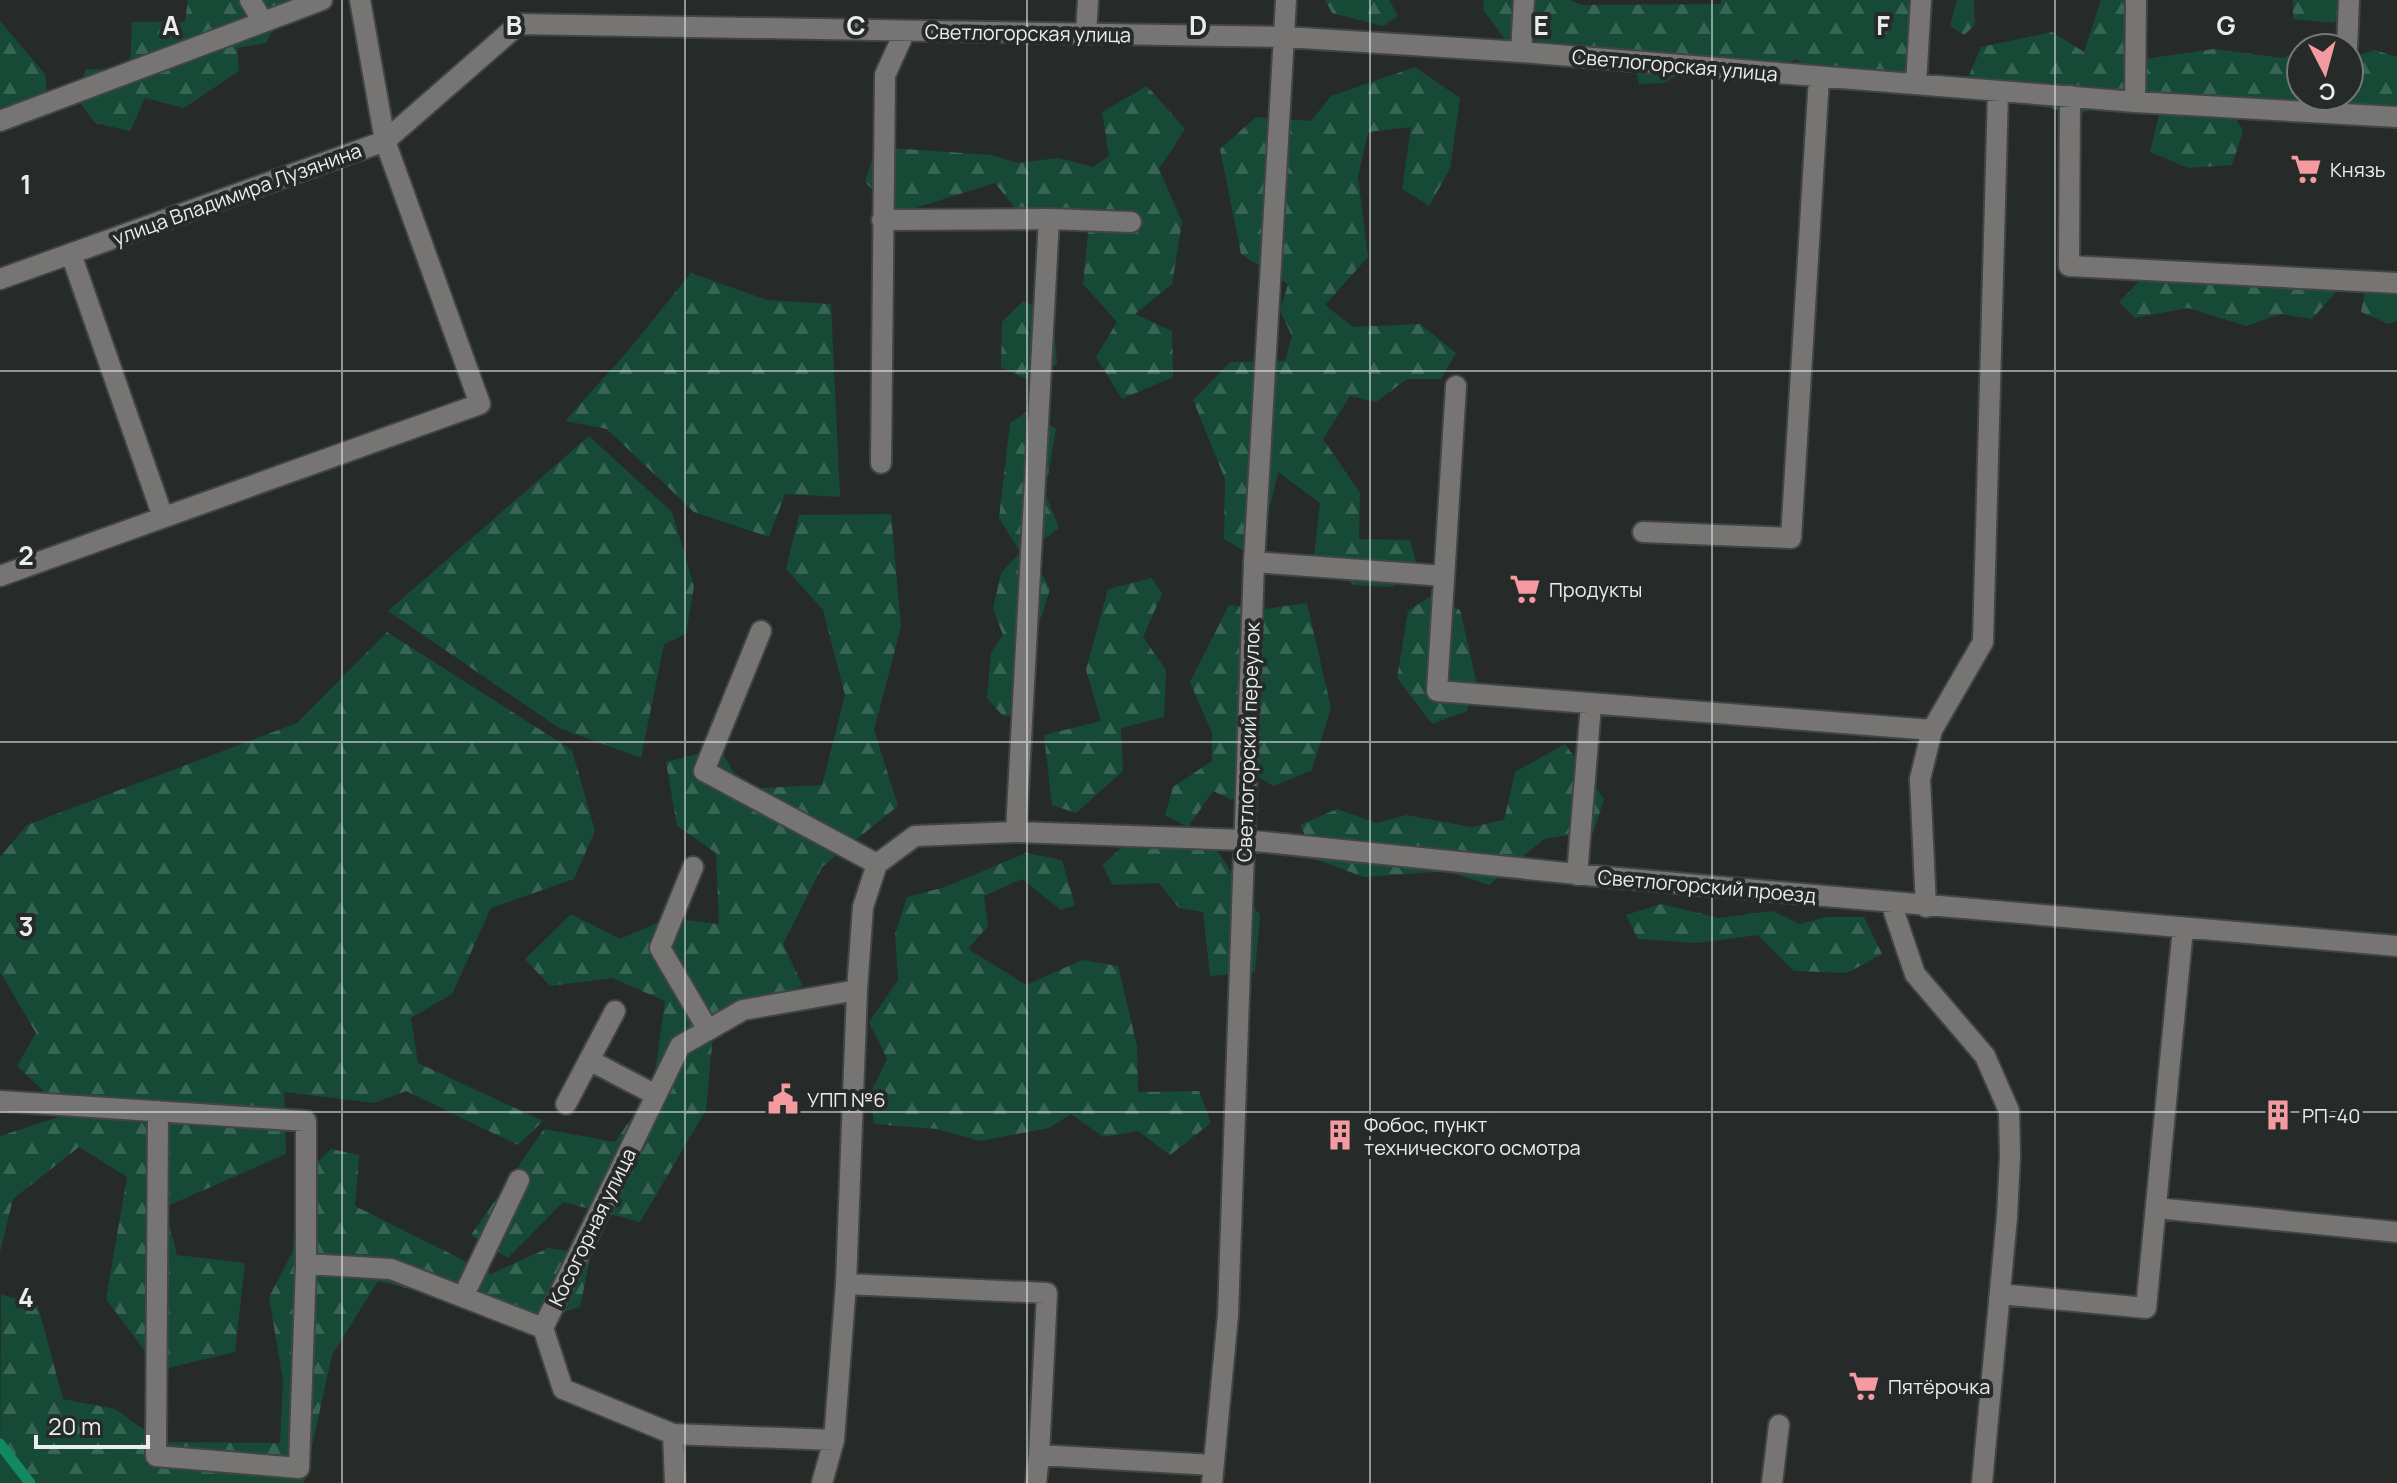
<svg xmlns="http://www.w3.org/2000/svg" width="2397" height="1483" viewBox="0 0 2397 1483" font-family="Manrope,sans-serif">
	<style>
		.forest { fill: url(#forest-firs) }
		.lines { fill: none; stroke-linecap: round; stroke-linejoin: round }
		.stream { stroke: #138962; stroke-width: 11 }
		.minor-casing { stroke: #414543; stroke-width: 24 }
		.minor { stroke: #777474; stroke-width: 20 }
		.grid { fill: none; stroke: #eaedec; stroke-width: 2; stroke-opacity: 0.55 }
		.labels { text-anchor: middle; dominant-baseline: central; stroke-width: 8; stroke-linejoin: round; paint-order: stroke }
		.street-label { font-size: 20px; fill: #eaedec; stroke: #262a28 }
		.poi-label { font-size: 20px; fill: #eaedec; stroke: #262a28; text-anchor: start }
		.grid-label { font-size: 26px; text-anchor: middle; font-weight: bold; fill: #eaedec; stroke: #262a28; stroke-width: 8; stroke-linejoin: round; paint-order: stroke }
	</style>
	<defs>
		<pattern id="forest-firs" width="22" height="20" patternUnits="userSpaceOnUse" patternTransform="scale(2)"><rect width="22" height="20" fill="#164a36"/><path d="M5 1l3.5 6h-7zM16 11l3.5 6h-7z" fill="#386453"/></pattern>
	</defs>
	<rect width="100%" height="100%" fill="#262a28"/>
	<!-- forest -->
	<path class="forest" d="M188,0H290L266,43L237,48L239,71L184,108L145,98L130,131L95,123L76,97L86,69L130,70L132,22H185Z
		M1325,0H1389L1398,16L1383,26L1332,13Z
		M1484,0H1570L1581,5L1721,4V0H1930V52L1901,77L1831,83L1796,59L1758,80L1697,59L1665,83L1639,84L1631,53L1520,59L1483,10Z
		M1957,0H1974L1975,25L1964,35L1950,26Z
		M2101,0H2139L2144,59L2214,49L2284,58L2313,40L2318,48H2301V96H2349V58L2375,50L2397,57V109L2379,111L2308,101H2226L2243,131L2232,165L2188,168L2150,152L2160,111L2137,92L2080,114L2017,102L1968,78L1981,47L2052,32L2084,52Z
		M2293,0H2354L2357,9L2333,23L2293,19Z
		M0,21L45,74L48,105L21,114L0,108Z
		M1415,67L1460,98L1450,169L1429,206L1402,189L1411,127L1368,132L1358,177L1368,257L1325,305L1353,327L1420,324L1456,353L1441,379H1407L1376,402L1350,396L1323,439L1360,493L1359,539L1410,540L1417,567L1392,587L1354,585L1314,556L1320,503L1278,472L1268,515L1244,551L1224,539L1225,479L1193,400L1230,362L1285,361L1292,336L1280,311L1288,284L1241,254L1220,149L1256,117L1311,121L1331,96Z
		M1147,86L1185,129L1159,169L1182,222L1172,284L1135,314L1172,331L1173,377L1122,399L1096,357L1117,322L1083,284L1088,232L1076,209L1019,213L995,183L896,214L865,182L876,147L991,155L1018,163L1058,158L1093,167L1109,156L1102,112Z
		M2156,264L2318,271L2335,293L2312,319L2281,314L2246,326L2188,308L2135,318L2119,302Z
		M2397,271V321L2389,324L2361,312L2365,289Z
		M691,273L767,300L831,304L840,497L785,494L769,537L694,512L607,429L565,421L627,352Z
		M1023,301L1053,314L1057,364L1032,382L1001,367L1002,322Z
		M1030,410L1056,429L1045,493L1059,528L1029,550L1050,589L1042,616L1017,643L1031,714L1003,716L987,698L991,652L1003,635L993,609L1001,573L1020,552L999,518L1010,423Z
		M589,436L672,512L694,586L686,634L664,644L641,758L559,728L388,611Z
		M891,514L901,627L874,730L898,806L822,867L783,944L803,986L715,1013L706,1110L640,1222L563,1202L508,1258L471,1235L544,1129L615,1142L653,1087L665,1001L612,978L550,986L525,959L571,914L620,939L669,918L719,924L716,853L677,826L666,762L720,748L743,789L822,785L845,695L823,610L786,569L799,515Z
		M1152,578L1162,594L1143,637L1166,670L1164,717L1121,728L1123,771L1076,813L1052,805L1044,735L1101,721L1086,670L1108,589Z
		M1431,596L1460,610L1476,680L1467,711L1432,724L1397,678L1408,611Z
		M1307,603L1331,708L1312,770L1274,786L1256,776L1232,800L1213,791L1188,827L1165,815L1173,787L1212,761V733L1190,682L1229,605L1265,609Z
		M387,632L572,750L595,831L574,879L491,908L452,994L411,1018L418,1063L543,1121L518,1145L406,1091L374,1103L284,1092L286,1154L165,1207L177,1255L245,1263L235,1352L159,1370L106,1299L127,1177L79,1147L13,1199L0,1252V1136L68,1114L17,1066L36,1033L0,972V857L27,825L297,723Z
		M1565,744L1604,799L1594,831L1544,839L1489,885L1447,871L1364,877L1317,860L1300,825L1337,809L1376,823L1407,815L1471,827L1504,820L1515,772Z
		M1130,840L1217,850L1260,916L1255,972L1210,976L1203,912L1179,908L1159,883L1113,885L1102,865Z
		M1026,853L1062,860L1075,905L1061,910L1022,879L984,896L988,926L968,949L1026,985L1082,960L1118,966L1137,1046L1138,1092L1199,1091L1211,1123L1170,1155L1138,1131L1103,1137L1071,1114L1049,1128L980,1141L937,1129L874,1124L871,1092L887,1059L869,1022L898,980L895,934L907,897L945,887Z
		M1661,904L1719,918L1772,911L1800,924L1826,917H1864L1882,954L1847,973L1794,971L1758,935L1697,943L1638,939L1626,915Z
		M331,1149L359,1155L355,1206L491,1274L548,1248L591,1254L580,1307L535,1320L378,1281L332,1355L304,1483H0L1,1294L38,1306L63,1399L115,1409L161,1442L280,1443L283,1381L269,1297L293,1251L297,1182Z"/>
	<g class="lines">
		<!-- stream -->
		<path class="stream" d="M0,1444L30,1483"/>
		<!-- minor casing -->
		<g class="minor-casing">
			<path id="minor" d="M250,0L263,22
				M1086,34L1088,0
				M2347,48L2349,0
				M1521,52L1524,0
				M1916,84L1921,0
				M2070,96L2069,266L2397,283
				M2135,102L2136,0
				M0,121L322,0
				M1049,219L1131,222
				M882,220L1049,219L1016,832
				M71,254L163,517
				M0,279L385,141L519,24L1286,37L1521,52L2135,102L2397,117
				M1456,386L1437,691L1932,730
				M881,463L885,75L905,31
				M1643,532L1791,538L1819,77
				M1254,562L1444,576
				M0,576L480,404L385,141L360,0
				M761,631L704,771L877,864
				M693,867L660,948L708,1030
				M1577,875L1591,705
				M1891,903L1915,974L1985,1056L2009,1111L2010,1156L2007,1217L1982,1483
				M1926,907L1920,779L1932,730L1983,642L1998,91
				M589,1060L656,1095
				M0,1101L306,1121V1264L299,1468L156,1456L158,1111
				M566,1104L615,1011
				M2156,1208L2397,1232
				M306,1264L391,1269L543,1328L680,1046L743,1010L857,990
				M846,1284L1047,1293L1039,1455
				M2000,1294L2146,1308L2183,928
				M463,1297L519,1180
				M543,1328L563,1389L673,1434L675,1483
				M673,1434L834,1440
				M822,1483L834,1440L846,1284L857,990L863,907L877,864L915,836L1016,832L1245,840L1596,876L2397,946
				M1036,1483L1039,1455L1213,1465
				M1212,1483L1228,1315L1254,562L1286,0
				M1772,1483L1779,1425"/>
		</g>
		<!-- minor -->
		<use href="#minor" class="minor"/>
	</g>
	<!-- grid -->
	<path class="grid" d="M342,0V1483M685,0V1483M1027,0V1483M1370,0V1483M1712,0V1483M2055,0V1483M0,371H2397M0,742H2397M0,1112H2397"/>
	<!-- icons -->
	<defs>
		<g id="supermarket-bare" transform="scale(2.4)"><path d="M-6-5.5h2.5l.6 2H6L4.5 2H-2.5L-4.4-4H-6ZM-1.5 3.2a1.3 1.3 0 1 0 .1 0ZM3 3.2a1.3 1.3 0 1 0 .1 0Z" fill="#f49aa0" stroke="#262a28" stroke-width="2.5" paint-order="stroke"/></g>
		<g id="civic-bare" transform="scale(2.4)"><path d="M-.6-6.5H3V-4.5H.6V-3L4-1V1h2V6H-6V1h2V-1L-.6-3ZM-1.2 2.5V6h2.4V2.5Z" fill="#f49aa0" stroke="#262a28" stroke-width="2.5" paint-order="stroke"/></g>
		<g id="building-bare" transform="scale(2.4)"><path d="M-4-6H4V6H1V3H-1V6H-4ZM-2.5-4.3h1.7v1.8h-1.7ZM.8-4.3h1.7v1.8H.8ZM-2.5-1h1.7V.8h-1.7ZM.8-1h1.7V.8H.8Z" fill="#f49aa0" stroke="#262a28" stroke-width="2.5" paint-order="stroke"/></g>
	</defs>
	<g fill-rule="evenodd">
		<use href="#supermarket-bare" x="2306" y="169"/>
		<use href="#supermarket-bare" x="1525" y="589"/>
		<use href="#civic-bare" x="783" y="1099"/>
		<use href="#building-bare" x="2278" y="1115"/>
		<use href="#building-bare" x="1340" y="1135"/>
		<use href="#supermarket-bare" x="1864" y="1386"/>
	</g>
	<g class="labels">
		<!-- street labels -->
		<g class="street-label">
			<text transform="translate(1028 33) rotate(1)">Светлогорская улица</text>
			<text transform="translate(1675 65) rotate(5)">Светлогорская улица</text>
			<text transform="translate(237 194) rotate(-20)">улица Владимира Лузянина</text>
			<text transform="translate(1248 742) rotate(-88)">Светлогорский переулок</text>
			<text transform="translate(1707 886) rotate(5)">Светлогорский проезд</text>
			<text transform="translate(592 1227) rotate(-64)">Косогорная улица</text>
		</g>
		<!-- poi labels -->
		<g class="poi-label">
			<text x="2330" y="169">Князь</text>
			<text x="1549" y="589">Продукты</text>
			<text x="807" y="1099">УПП №6</text>
			<text x="2302" y="1115">РП-40</text>
			<text x="1364" y="1124">Фобос, пункт<tspan x="1364" dy="23">технического осмотра</tspan></text>
			<text x="1888" y="1386">Пятёрочка</text>
		</g>
	</g>
	<g class="grid-label">
		<text x="171" y="35">A</text>
		<text x="514" y="35">B</text>
		<text x="856" y="35">C</text>
		<text x="1198" y="35">D</text>
		<text x="1541" y="35">E</text>
		<text x="1883" y="35">F</text>
		<text x="2226" y="35">G</text>
		<text x="26" y="194">1</text>
		<text x="26" y="565">2</text>
		<text x="26" y="936">3</text>
		<text x="26" y="1307">4</text>
	</g>
	<!-- north arrow -->
	<g transform="translate(2325 72) rotate(174)"><circle r="38" fill="#262a28" stroke="#747876" stroke-width="2"/>
	<path d="M0-6L14 30L0 20L-14 30Z" fill="#f49aa0"/>
	<text y="-12" font-size="22" font-weight="bold" text-anchor="middle" fill="#eaedec">С</text>
	</g>
	<!-- scale -->
	<path d="M36 1435v12h112v-12" fill="none" stroke="#eaedec" stroke-width="4"/>
	<text x="48" y="1435" font-size="24" fill="#eaedec" stroke="#262a28" stroke-width="6" paint-order="stroke">20 m</text>
</svg>
